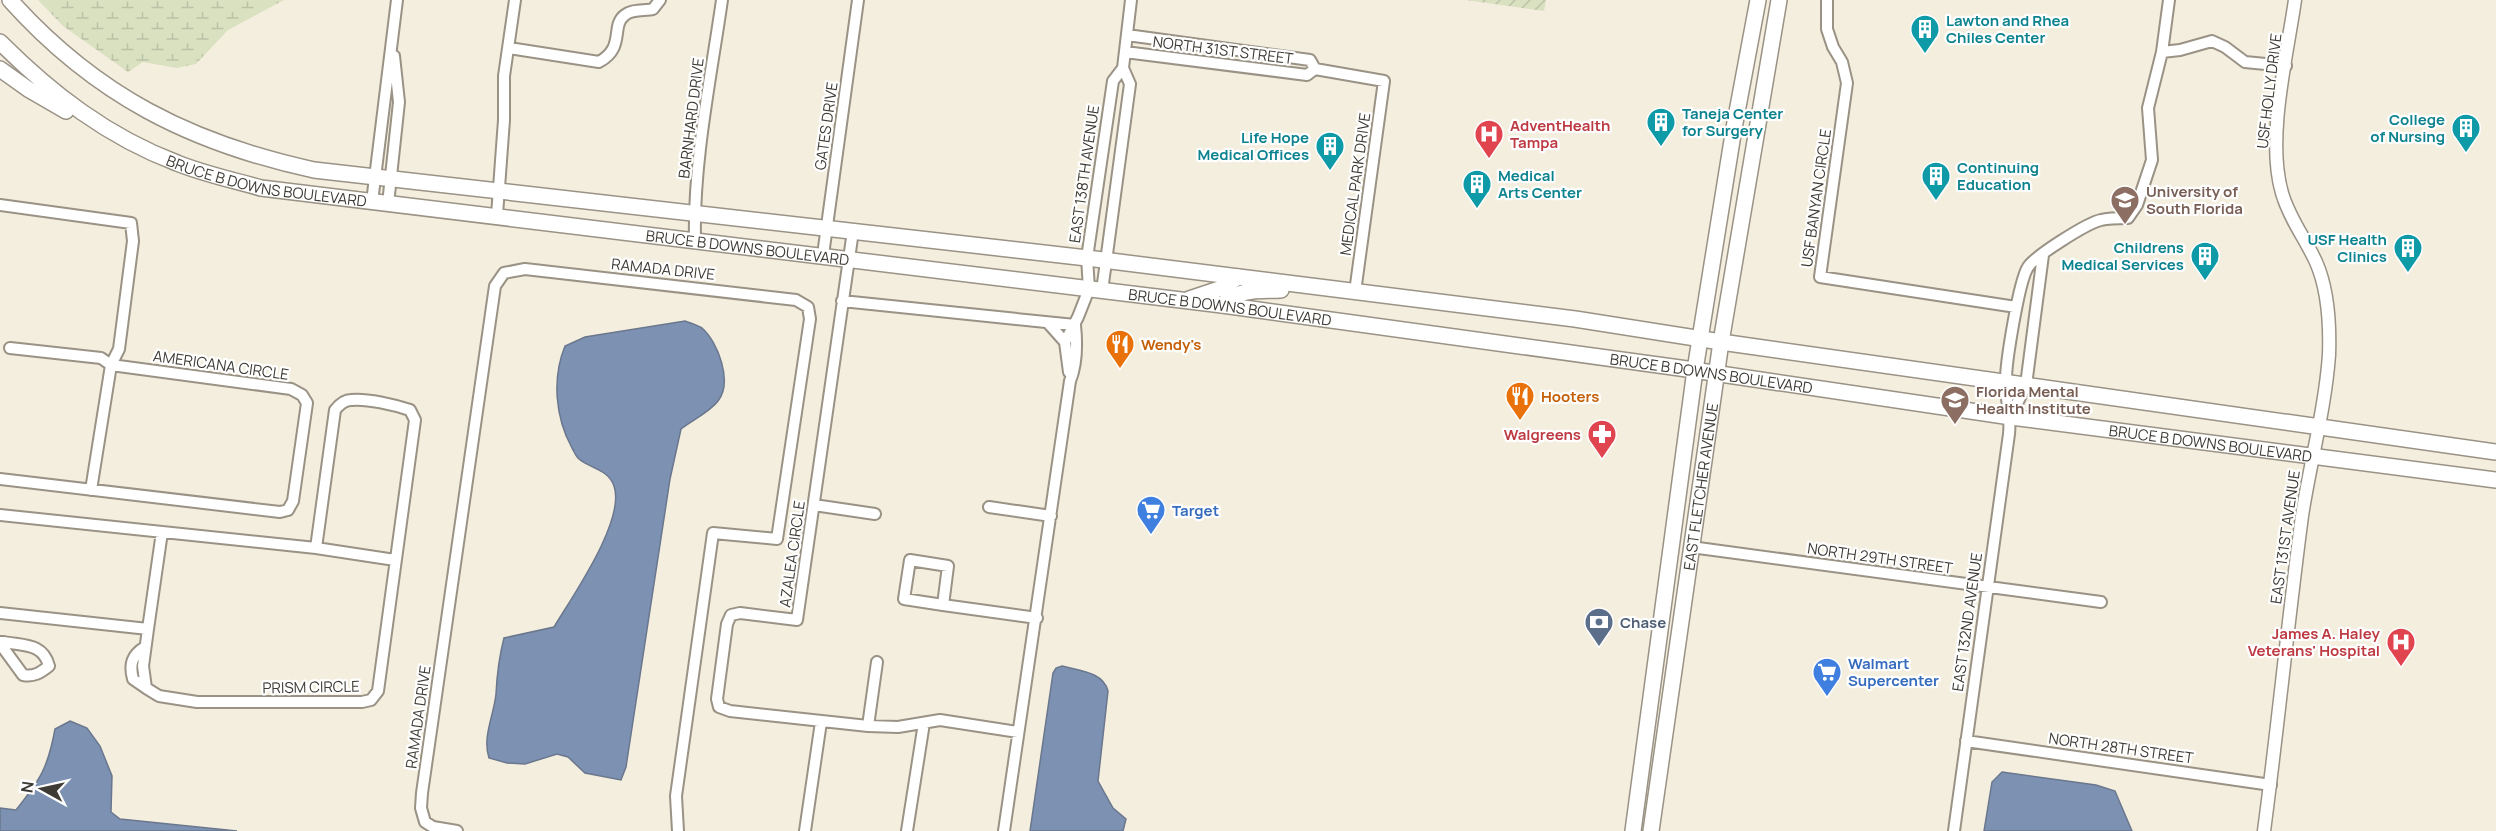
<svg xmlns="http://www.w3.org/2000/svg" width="2496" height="831" viewBox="0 0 2496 831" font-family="Manrope,sans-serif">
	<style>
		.wetland { fill: url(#wetland-marsh) }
		.garden { fill: url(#garden-furrows) }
		.water { fill: #7d91b3; stroke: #6a778d; stroke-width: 1.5 }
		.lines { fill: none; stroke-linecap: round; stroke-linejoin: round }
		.minor-casing { stroke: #999285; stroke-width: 14 }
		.tertiary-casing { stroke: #999285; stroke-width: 15 }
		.secondary-casing { stroke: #999285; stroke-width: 18 }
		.minor { stroke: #fff; stroke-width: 10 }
		.tertiary { stroke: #fff; stroke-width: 12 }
		.secondary { stroke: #fff; stroke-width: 15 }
		.labels { text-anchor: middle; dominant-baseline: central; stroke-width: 4.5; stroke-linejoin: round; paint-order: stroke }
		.culture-label { font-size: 15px; font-weight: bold; fill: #0d838f; stroke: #fff; text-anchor: start }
		.street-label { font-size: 15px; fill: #3e3b35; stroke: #fff }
		.health-label { font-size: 15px; font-weight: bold; fill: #be3a42; stroke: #fff; text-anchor: end }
		.education-label { font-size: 15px; font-weight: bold; fill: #785e54; stroke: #fff; text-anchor: start }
		.food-label { font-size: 15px; font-weight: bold; fill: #c56008; stroke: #fff; text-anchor: start }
		.shop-label { font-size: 15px; font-weight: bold; fill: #366cbe; stroke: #fff; text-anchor: start }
		.service-label { font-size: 15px; font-weight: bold; fill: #4e5e75; stroke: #fff; text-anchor: start }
	</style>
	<defs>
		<pattern id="wetland-marsh" width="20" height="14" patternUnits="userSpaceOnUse" patternTransform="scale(1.5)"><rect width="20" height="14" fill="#dae1c1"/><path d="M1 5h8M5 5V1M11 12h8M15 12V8" fill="none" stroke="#bcc2a6"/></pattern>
		<pattern id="garden-furrows" width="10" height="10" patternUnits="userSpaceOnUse" patternTransform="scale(1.5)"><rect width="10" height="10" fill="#dae1c1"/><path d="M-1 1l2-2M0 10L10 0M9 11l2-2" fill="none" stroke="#bcc2a6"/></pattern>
	</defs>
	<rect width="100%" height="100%" fill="#f4eedf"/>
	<!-- wetland -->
	<path class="wetland" d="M38,0H284L228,30L196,64L177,68L143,62L128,72L63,26Z"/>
	<!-- garden -->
	<path class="garden" d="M1466,0H1546L1544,11Z"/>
	<!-- water -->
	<path class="water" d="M685,321C690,323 697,325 702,328C718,342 733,382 718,401C710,412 692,420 681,429L670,479L626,767L621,780L585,773L568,757L557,754L525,764L507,763L489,758C482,737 494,715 496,694C497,674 499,657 504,638L554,627C572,597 626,520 614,486C608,469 591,469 579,459C576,457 574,451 572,448C555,417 552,378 565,346L585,337Z
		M1062,666C1080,671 1103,672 1108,691L1098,781L1113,808L1126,819L1123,831H1030L1053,673L1056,668Z
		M70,721L87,728L100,746L112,776L111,812L120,819L237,831H0V808L16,810C40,780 48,768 55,729Z
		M2002,772L2096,785L2115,791L2132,831H1984L1992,782Z"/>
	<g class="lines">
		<!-- minor casing -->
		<g class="minor-casing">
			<path id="minor" d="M1827,0V29L1833,47L1842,62L1847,83L1820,277L2016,307
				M509,48L599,62C626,47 610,26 625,15C632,9 645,11 653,9L660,0
				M1125,52L1307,75L1315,69L1310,60L1127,35
				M2162,52L2180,50L2212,41L2225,47L2245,62L2286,66
				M1315,69L1384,81L1355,292
				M372,202L397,0
				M388,204L399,102L394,56
				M0,205L131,223L133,241L119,349L111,365L91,490
				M497,215L504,120V76L515,0
				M853,231L797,620L740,613L731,615L727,624L717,699L719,707L730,711L868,726L898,727L940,720L1018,732
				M695,240C693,163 711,77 722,0
				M823,255L858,0
				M1102,291L1130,84L1123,68
				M842,301L1075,325
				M1049,324L1065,342
				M1069,372L1065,342L1078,317L1089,289L1087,258L1113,81L1123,68L1131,0
				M2011,416L2026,385L2043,255
				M0,479L280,512L288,510L293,501L307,403L302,395L291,389L111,365L101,358L10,348
				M814,505L875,514
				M989,507L1051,516
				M0,515L316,548L335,410C339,405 344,400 351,400C366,398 395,405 410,410L415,420L378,691L371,700L362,702H197L159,696L146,688L143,666L148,629L0,613
				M1691,547L2101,602
				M316,548L395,560
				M943,605L904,599L910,560L948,566L943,605L1037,618
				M148,629L162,532
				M0,642H4C24,646 43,643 49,666C40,673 34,677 23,675L4,649V642
				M145,647C132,655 129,664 133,679L146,688
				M868,726L877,662
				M1966,741L2271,785
				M457,831L433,827L425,822L421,808L422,793L495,286L504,273L525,269L796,300L808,307L810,319L777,539L713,533L676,796L678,831
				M805,831L821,722
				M907,831L924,723
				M1004,831L1070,381C1077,364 1077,344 1075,325
				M1954,831L2009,434C2011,416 2006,401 2006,384C2005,365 2019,281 2028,267C2035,256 2087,223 2101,220C2109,218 2119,218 2128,218L2137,205L2152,160L2148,108L2162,52L2169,0"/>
		</g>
		<!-- tertiary casing -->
		<g class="tertiary-casing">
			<path id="tertiary" d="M2264,831C2278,726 2288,621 2302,516C2310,463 2325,410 2329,355C2330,326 2328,289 2316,262C2305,238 2289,218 2282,193C2266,139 2287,56 2295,0"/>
		</g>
		<!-- secondary casing -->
		<g class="secondary-casing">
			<g id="secondary">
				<path d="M10,0C95,95 190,143 314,170L1087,258L1575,319L1721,342L2496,452"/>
				<path id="s1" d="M0,42C52,94 108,137 177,163C204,174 233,180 261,188L1222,305L1680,368L2011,417L2496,480"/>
				<path d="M0,69L28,89L66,111"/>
				<path d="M1189,299L1222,288L1238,277"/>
				<path d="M1222,305C1240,288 1257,291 1281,290"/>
				<path d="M1633,831L1695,370L1734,128L1758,0"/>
				<path id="s2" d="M1651,831L1721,342L1779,0"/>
			</g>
		</g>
		<!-- minor -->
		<use href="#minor" class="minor"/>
		<!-- tertiary -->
		<use href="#tertiary" class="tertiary"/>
		<!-- secondary -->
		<use href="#secondary" class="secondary"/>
	</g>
	<!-- icons -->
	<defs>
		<g id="building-pin" transform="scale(1.5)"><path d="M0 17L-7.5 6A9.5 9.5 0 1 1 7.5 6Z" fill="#0f9aa8" stroke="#fff"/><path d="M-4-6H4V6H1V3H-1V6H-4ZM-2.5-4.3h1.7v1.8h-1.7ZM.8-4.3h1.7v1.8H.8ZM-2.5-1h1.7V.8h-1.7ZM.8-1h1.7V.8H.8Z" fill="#fff"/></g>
		<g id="hospital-pin" transform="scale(1.5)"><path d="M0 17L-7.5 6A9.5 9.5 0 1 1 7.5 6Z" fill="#e0444e" stroke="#fff"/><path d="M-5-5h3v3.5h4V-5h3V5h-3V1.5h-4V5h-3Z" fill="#fff"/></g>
		<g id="university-pin" transform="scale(1.5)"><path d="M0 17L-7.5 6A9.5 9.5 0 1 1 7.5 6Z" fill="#8d6e63" stroke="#fff"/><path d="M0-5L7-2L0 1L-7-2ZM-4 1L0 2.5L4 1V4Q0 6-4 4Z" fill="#fff"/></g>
		<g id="restaurant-pin" transform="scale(1.5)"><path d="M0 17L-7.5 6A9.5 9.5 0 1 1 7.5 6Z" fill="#e8710a" stroke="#fff"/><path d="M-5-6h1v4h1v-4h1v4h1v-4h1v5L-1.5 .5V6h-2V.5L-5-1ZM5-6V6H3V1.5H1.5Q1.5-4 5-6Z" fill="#fff"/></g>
		<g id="school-pin" transform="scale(1.5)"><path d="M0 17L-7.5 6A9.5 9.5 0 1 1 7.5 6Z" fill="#8d6e63" stroke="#fff"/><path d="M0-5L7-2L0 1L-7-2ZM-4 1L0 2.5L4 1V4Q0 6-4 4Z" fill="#fff"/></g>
		<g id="pharmacy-pin" transform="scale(1.5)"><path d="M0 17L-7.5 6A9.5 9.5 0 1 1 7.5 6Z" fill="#e0444e" stroke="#fff"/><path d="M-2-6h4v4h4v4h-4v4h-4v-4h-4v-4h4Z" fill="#fff"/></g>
		<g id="supermarket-pin" transform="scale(1.5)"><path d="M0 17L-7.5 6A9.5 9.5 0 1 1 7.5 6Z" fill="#3f7fe0" stroke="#fff"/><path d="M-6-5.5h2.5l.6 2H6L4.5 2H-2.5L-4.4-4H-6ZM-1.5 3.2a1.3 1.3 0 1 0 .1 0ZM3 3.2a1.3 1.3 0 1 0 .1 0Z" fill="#fff"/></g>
		<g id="bank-pin" transform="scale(1.5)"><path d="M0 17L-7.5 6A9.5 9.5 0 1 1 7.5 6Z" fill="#5c6f8a" stroke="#fff"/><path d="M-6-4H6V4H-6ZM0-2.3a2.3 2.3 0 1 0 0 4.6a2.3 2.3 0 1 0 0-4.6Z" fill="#fff"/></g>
	</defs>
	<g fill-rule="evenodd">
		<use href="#building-pin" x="1925" y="29"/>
		<use href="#building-pin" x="1661" y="122"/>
		<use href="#building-pin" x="2466" y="128"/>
		<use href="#hospital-pin" x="1489" y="134"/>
		<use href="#building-pin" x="1330" y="146"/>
		<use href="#building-pin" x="1936" y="176"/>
		<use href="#building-pin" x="1477" y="184"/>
		<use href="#university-pin" x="2125" y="200"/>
		<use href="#building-pin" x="2408" y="248"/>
		<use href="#building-pin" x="2205" y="256"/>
		<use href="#restaurant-pin" x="1120" y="344"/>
		<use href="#restaurant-pin" x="1520" y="396"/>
		<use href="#school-pin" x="1955" y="400"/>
		<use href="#pharmacy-pin" x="1602" y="434"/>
		<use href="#supermarket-pin" x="1151" y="510"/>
		<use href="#bank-pin" x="1599" y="622"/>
		<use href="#hospital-pin" x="2401" y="642"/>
		<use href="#supermarket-pin" x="1827" y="672"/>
	</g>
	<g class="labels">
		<!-- culture labels -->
		<g class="culture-label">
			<text x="1946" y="20">Lawton and Rhea<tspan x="1946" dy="17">Chiles Center</tspan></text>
			<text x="1682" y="113">Taneja Center<tspan x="1682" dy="17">for Surgery</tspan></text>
			<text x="2445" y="119" text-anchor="end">College<tspan x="2445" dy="17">of Nursing</tspan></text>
			<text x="1309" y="137" text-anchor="end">Life Hope<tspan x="1309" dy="17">Medical Offices</tspan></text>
			<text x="1957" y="167">Continuing<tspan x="1957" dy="17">Education</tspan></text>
			<text x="1498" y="175">Medical<tspan x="1498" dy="17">Arts Center</tspan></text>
			<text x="2387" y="239" text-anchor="end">USF Health<tspan x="2387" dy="17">Clinics</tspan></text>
			<text x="2184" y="247" text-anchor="end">Childrens<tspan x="2184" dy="17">Medical Services</tspan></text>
		</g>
		<!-- street labels -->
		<g class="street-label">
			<text transform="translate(1223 50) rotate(7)">NORTH 31ST STREET</text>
			<text transform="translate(2269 91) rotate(-83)">USF HOLLY DRIVE</text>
			<text transform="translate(691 118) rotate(-83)">BARNHARD DRIVE</text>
			<text transform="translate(826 126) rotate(-82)">GATES DRIVE</text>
			<text transform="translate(1084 174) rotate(-82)">EAST 138TH AVENUE</text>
			<text stroke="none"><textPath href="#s1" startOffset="308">BRUCE B DOWNS BOULEVARD</textPath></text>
			<text transform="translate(1355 184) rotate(-82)">MEDICAL PARK DRIVE</text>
			<text transform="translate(1816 198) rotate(-82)">USF BANYAN CIRCLE</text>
			<text stroke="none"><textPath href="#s1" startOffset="794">BRUCE B DOWNS BOULEVARD</textPath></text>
			<text transform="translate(663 269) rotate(6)">RAMADA DRIVE</text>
			<text stroke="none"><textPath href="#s1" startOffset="1280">BRUCE B DOWNS BOULEVARD</textPath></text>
			<text transform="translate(221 365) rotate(8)">AMERICANA CIRCLE</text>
			<text stroke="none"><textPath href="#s1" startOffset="1766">BRUCE B DOWNS BOULEVARD</textPath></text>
			<text stroke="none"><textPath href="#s1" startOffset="2270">BRUCE B DOWNS BOULEVARD</textPath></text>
			<text stroke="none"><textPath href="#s2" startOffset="348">EAST FLETCHER AVENUE</textPath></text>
			<text transform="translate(2285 537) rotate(-82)">EAST 131ST AVENUE</text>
			<text transform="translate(792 554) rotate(-82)">AZALEA CIRCLE</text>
			<text transform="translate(1880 558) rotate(8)">NORTH 29TH STREET</text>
			<text transform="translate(1967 622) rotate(-82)">EAST 132ND AVENUE</text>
			<text transform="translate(311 687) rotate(-1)">PRISM CIRCLE</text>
			<text transform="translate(418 717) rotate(-82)">RAMADA DRIVE</text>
			<text transform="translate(2121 748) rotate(8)">NORTH 28TH STREET</text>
		</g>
		<!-- health labels -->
		<g class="health-label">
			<text x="1510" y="125" text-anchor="start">AdventHealth<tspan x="1510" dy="17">Tampa</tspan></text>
			<text x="1581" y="434">Walgreens</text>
			<text x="2380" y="633">James A. Haley<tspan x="2380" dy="17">Veterans' Hospital</tspan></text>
		</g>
		<!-- education labels -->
		<g class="education-label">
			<text x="2146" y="191">University of<tspan x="2146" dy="17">South Florida</tspan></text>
			<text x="1976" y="391">Florida Mental<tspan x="1976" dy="17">Health Institute</tspan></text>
		</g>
		<!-- food labels -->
		<g class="food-label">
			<text x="1141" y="344">Wendy's</text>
			<text x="1541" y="396">Hooters</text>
		</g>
		<!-- shop labels -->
		<g class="shop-label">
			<text x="1172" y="510">Target</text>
			<text x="1848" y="663">Walmart<tspan x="1848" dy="17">Supercenter</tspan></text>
		</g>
		<!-- service labels -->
		<g class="service-label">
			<text x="1620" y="622">Chase</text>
		</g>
	</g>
	<!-- north arrow -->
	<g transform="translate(42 789) rotate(278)" stroke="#ffffff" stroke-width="4.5" paint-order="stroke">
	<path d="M0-4.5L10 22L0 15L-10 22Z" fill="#3e3b35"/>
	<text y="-9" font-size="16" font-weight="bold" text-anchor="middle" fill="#3e3b35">N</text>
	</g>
</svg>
